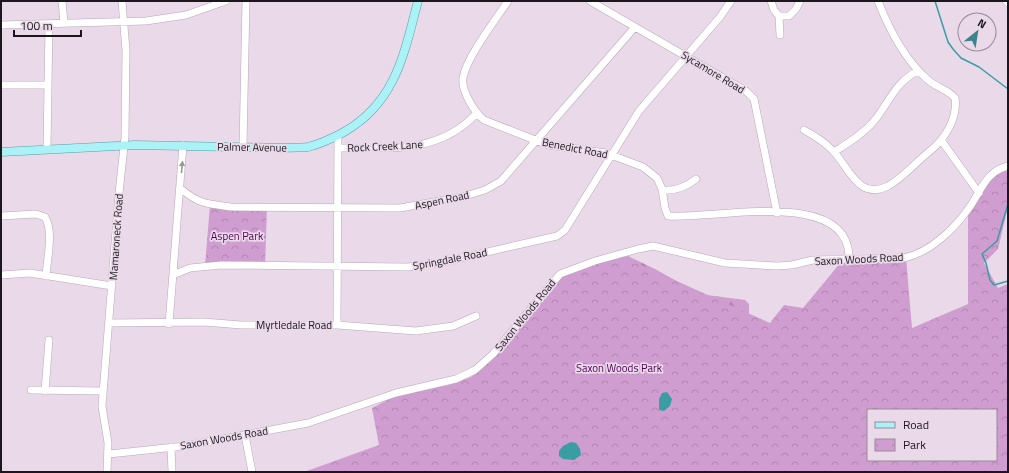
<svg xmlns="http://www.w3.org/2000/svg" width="1009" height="473" viewBox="0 0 1009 473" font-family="'Titillium Web',sans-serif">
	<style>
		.forest { fill: url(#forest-firs) }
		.park { fill: url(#park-crowns); fill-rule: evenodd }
		.water { fill: #3a9da4 }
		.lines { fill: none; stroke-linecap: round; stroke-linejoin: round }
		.stream { stroke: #3a9da4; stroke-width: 1.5 }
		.minor-casing { stroke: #b7a8b7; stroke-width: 8 }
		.major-casing { stroke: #55a0a6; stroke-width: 9 }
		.minor { stroke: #fff; stroke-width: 7 }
		.major { stroke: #abf2f7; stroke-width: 8 }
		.oneway { fill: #999799 }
		.labels { text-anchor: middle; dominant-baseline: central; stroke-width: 3.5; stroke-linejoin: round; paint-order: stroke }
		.street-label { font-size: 11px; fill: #1c171c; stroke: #e9d9e9 }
		.park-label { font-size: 11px; fill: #510156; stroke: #e9d9e9 }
	</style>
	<defs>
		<pattern id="forest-firs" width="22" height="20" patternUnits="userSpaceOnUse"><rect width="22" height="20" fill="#cf9dd0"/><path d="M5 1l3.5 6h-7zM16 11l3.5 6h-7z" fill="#b186b2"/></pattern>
		<pattern id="park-crowns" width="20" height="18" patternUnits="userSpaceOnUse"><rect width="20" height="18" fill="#cf9dd0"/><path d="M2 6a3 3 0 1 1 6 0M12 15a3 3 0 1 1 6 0" fill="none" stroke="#b186b2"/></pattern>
	</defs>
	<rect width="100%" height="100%" fill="#e9d9e9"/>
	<!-- forest -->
	<path class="forest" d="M628,256L657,270L699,294L745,300L749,304V315L591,266Z"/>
	<!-- park -->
	<path class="park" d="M1008,169V207L998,249L984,263L998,288L1008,284V472H304L379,445L372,408L397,395L449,385L471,377L490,361L559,278L582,267L621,256L770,323L784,305L803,308L841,262L906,258L912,328L968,304V215L993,174ZM868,410H996V460H868Z
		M210,205L267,207L265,266H205Z"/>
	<!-- water -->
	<path class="water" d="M667,392L672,399L670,406L664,411L659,410V399L662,393Z
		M571,442L576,443L580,449L581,455L574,460L563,459L559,456V451L563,446Z"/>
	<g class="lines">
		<!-- stream -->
		<path class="stream" d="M935,1L948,42L953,49L961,58L979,67L1008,89
			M1008,204L997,241L982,254L986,263L990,280L994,285L1008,281"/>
		<!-- minor casing -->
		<g class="minor-casing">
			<path id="minor" d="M62,1L64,23
				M508,1C496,19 466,58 463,78C461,91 475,113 484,120L548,145L606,153L643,167L657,178L662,189L665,208L668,216C712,220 851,186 849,259
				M590,1L746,91L754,99L777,213
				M771,1L774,10L779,16L780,35
				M1006,1L1008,3
				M779,16H789L796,9L800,1
				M1,25L146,21L186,15L226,1
				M1,85H48
				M804,130C815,136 825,142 833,151C849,167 858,201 888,186C903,178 916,162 930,151C945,139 958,118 955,98C947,89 935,87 927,79C904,59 889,29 878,1
				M941,140L979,193
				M243,147L246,1
				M338,148C390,147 437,155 476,114
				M47,149L49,24
				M834,152C848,143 863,134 874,121C889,103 895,82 918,71
				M180,188C198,204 208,204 231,207L400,208L462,197L485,190L501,181L635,27
				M663,190C676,191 686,187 696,179
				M1,216L36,214L45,217C54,232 47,258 46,276
				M1,275L30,273L112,286
				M173,275L190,268L221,265L408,267L439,263L557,236L565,230L639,111L720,17L731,1
				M109,323L204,322L241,325H337L416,331L453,326L476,316
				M169,324L183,145
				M337,325L338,136
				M31,390L103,391
				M45,391L49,340
				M245,435L252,472
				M171,447L172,472
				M109,454L185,446L308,423L396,393L456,379L475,370L493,354L560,274L595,261L638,249L653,246L725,263L777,266L792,265L813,260L904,258C931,252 954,229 969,208C981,191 986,171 1008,166
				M107,472L108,443L102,406L119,193L125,137L126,51L122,1"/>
		</g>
		<!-- major casing -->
		<g class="major-casing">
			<path id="major" d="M1,152L135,145L286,148C293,147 301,148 308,147C320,144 333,138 344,132C396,102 404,54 418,1"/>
		</g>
		<!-- minor -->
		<use href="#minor" class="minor"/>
		<!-- major -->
		<use href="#major" class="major"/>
	</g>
	<!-- one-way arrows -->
	<defs><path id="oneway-solid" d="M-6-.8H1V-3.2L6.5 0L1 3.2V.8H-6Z"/></defs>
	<use class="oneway" href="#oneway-solid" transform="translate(182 167) rotate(-85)"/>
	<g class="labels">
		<!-- street labels -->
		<g class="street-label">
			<text transform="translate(713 72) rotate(31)">Sycamore Road</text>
			<text transform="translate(385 146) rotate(-3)">Rock Creek Lane</text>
			<text transform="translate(252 147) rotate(1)">Palmer Avenue</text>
			<text transform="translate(575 148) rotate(11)">Benedict Road</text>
			<text transform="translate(442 200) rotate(-12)">Aspen Road</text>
			<text transform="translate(116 237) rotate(-86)">Mamaroneck Road</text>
			<text transform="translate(450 259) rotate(-11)">Springdale Road</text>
			<text transform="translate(859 259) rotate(-3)">Saxon Woods Road</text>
			<text transform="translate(525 315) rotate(-51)">Saxon Woods Road</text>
			<text x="294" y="325">Myrtledale Road</text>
			<text transform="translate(224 438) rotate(-10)">Saxon Woods Road</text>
		</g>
		<!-- park labels -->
		<g class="park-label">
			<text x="237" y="236">Aspen Park</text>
			<text x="619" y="368">Saxon Woods Park</text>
		</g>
	</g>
	<!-- border -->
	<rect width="1009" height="473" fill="none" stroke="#1c171c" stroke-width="4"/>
	<!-- legend -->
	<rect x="867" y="409" width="130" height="52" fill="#e9d9e9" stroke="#978b97"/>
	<rect x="875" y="422" width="20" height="6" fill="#abf2f7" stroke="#978b97"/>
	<text x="903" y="429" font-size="12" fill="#1c171c">Road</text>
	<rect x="875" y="439" width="20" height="12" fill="url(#park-crowns)" stroke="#978b97"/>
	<text x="903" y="449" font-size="12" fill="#1c171c">Park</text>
	<!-- north arrow -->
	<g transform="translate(977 32) rotate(30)"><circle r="19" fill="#e9d9e9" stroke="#978b97"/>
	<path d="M0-3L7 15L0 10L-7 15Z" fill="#3c8489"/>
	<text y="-6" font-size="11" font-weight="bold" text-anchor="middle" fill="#1c171c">N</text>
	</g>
	<!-- scale -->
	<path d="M14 30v6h67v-6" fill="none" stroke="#1c171c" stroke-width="2"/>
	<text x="20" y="30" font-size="12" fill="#1c171c" stroke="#e9d9e9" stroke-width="3" paint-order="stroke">100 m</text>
</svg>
